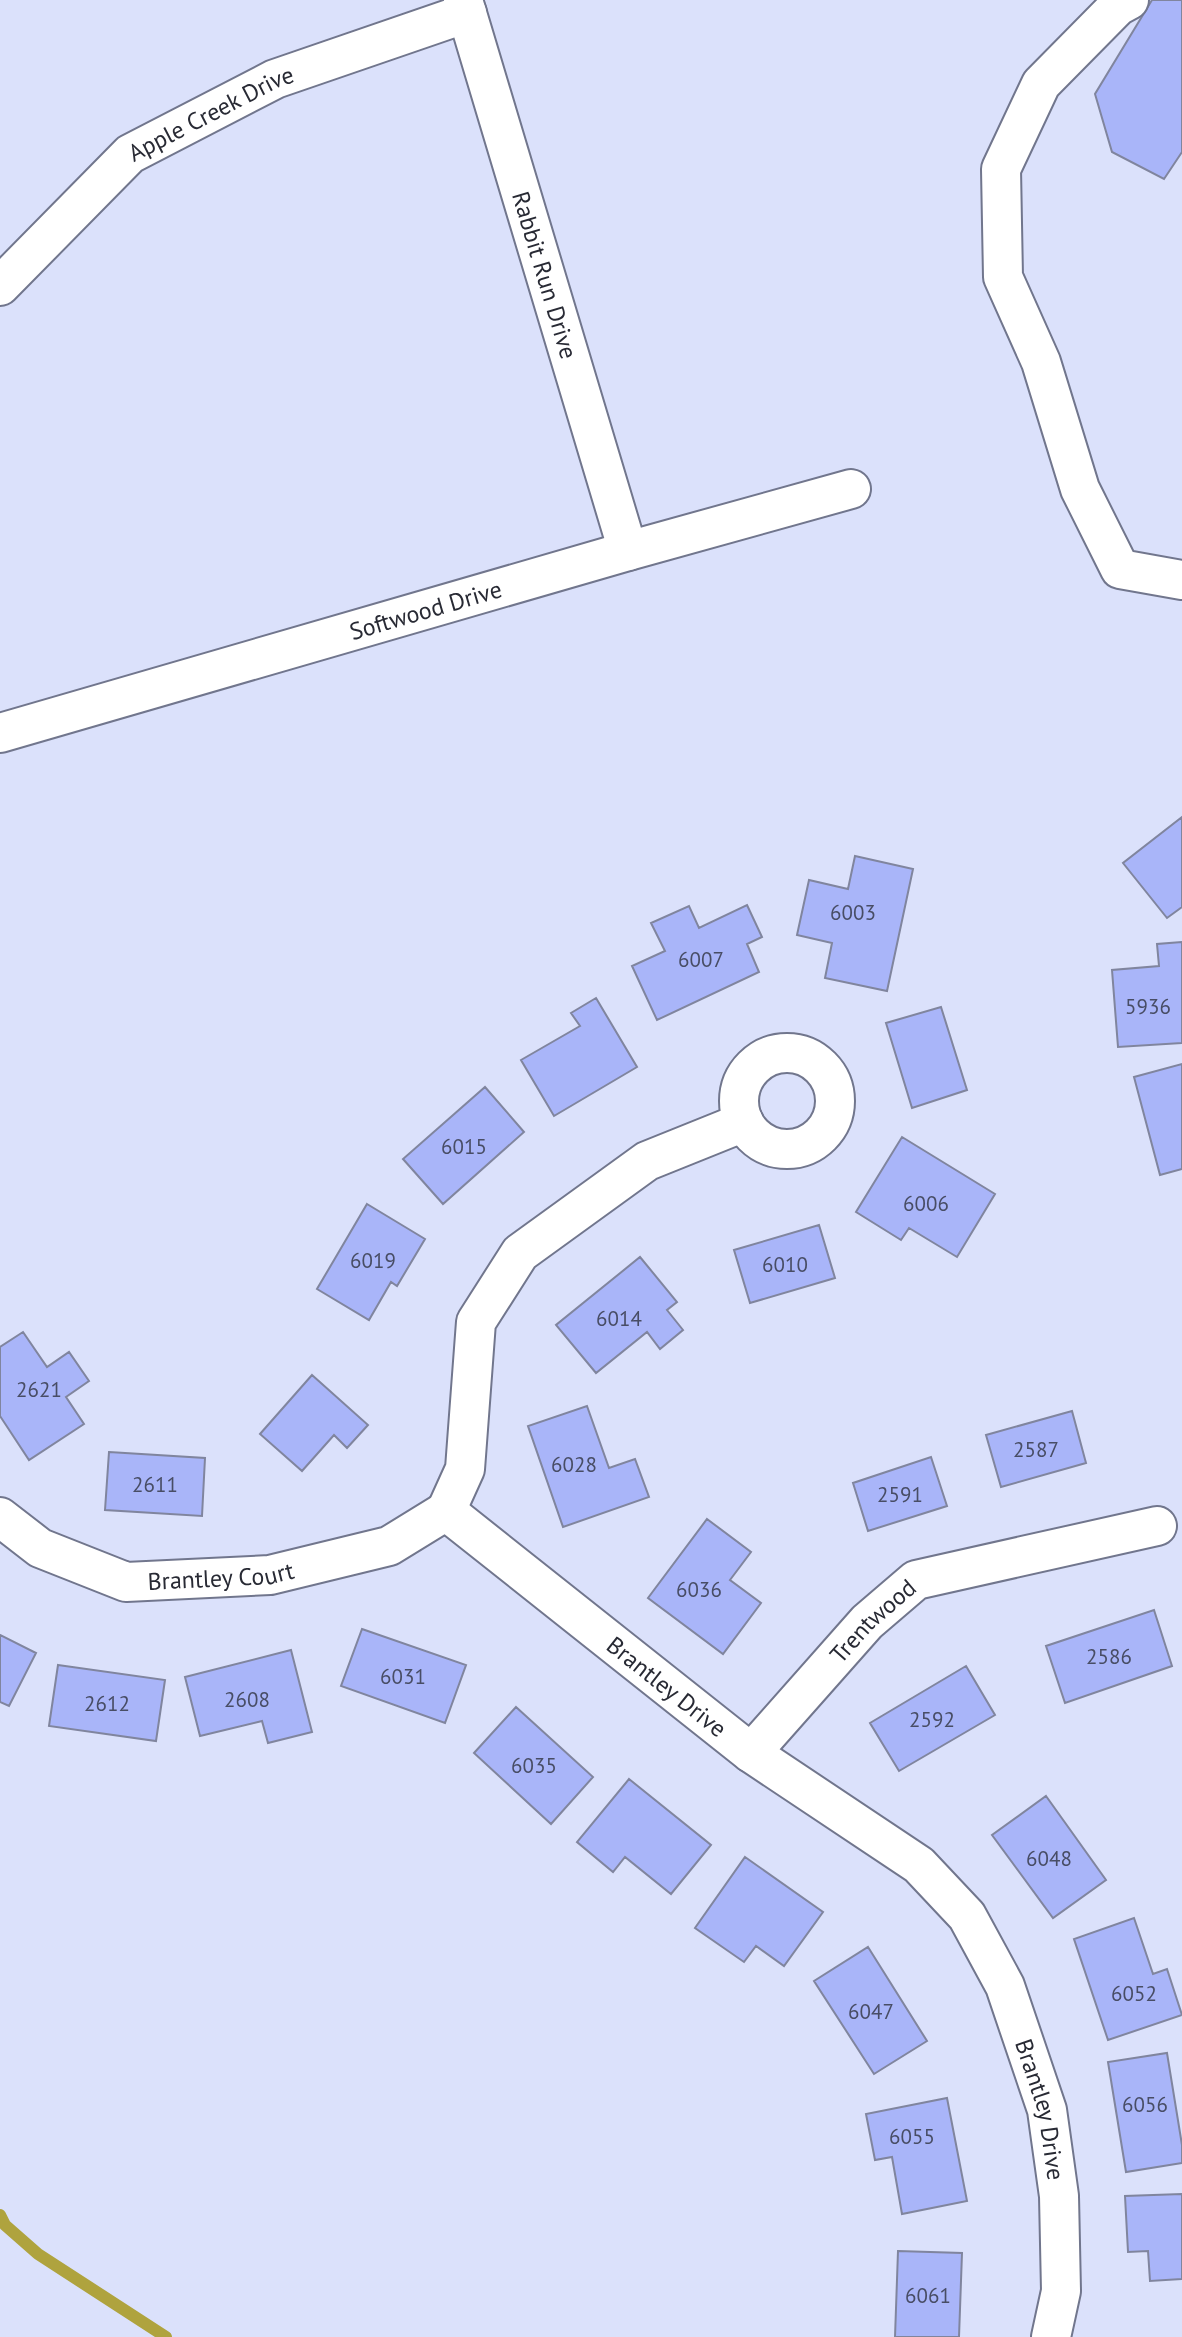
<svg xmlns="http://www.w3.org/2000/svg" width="1182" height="2337" viewBox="0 0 1182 2337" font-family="'PT Sans',sans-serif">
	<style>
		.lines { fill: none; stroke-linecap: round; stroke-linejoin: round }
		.stream { stroke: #afa33e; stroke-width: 12 }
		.building { fill: #a9b5f9; stroke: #80859e; stroke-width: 2 }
		.minor-casing { stroke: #71768d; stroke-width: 42 }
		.minor { stroke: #fff; stroke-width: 38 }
		.labels { text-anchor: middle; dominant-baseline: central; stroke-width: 5; stroke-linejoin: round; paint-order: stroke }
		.number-label { font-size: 21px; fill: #484d65 }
		.street-label { font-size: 24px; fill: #282a34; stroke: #dbe1fb }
	</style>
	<rect width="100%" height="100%" fill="#dbe1fb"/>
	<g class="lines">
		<!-- stream -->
		<path class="stream" d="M0,2215L5,2225L38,2254L166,2337"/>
	</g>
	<!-- building -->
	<path class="building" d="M1152,0H1182V152L1164,179L1112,152L1095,94Z
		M1182,817V907L1167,918L1123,863Z
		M855,856L913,869L887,991L825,978L832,943L797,935L809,880L848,889Z
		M747,905L762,937L747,944L759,972L657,1020L632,966L665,951L651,923L689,906L699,928Z
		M1182,942V1043L1118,1047L1112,970L1159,966L1157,944Z
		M596,998L637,1067L554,1116L521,1060L580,1026L571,1013Z
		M941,1007L967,1090L912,1108L886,1023Z
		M1182,1064V1169L1160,1175L1134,1077Z
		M485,1087L524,1132L443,1204L403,1159Z
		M902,1137L995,1194L957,1257L909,1228L901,1240L856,1212Z
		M367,1204L425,1239L397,1286L391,1282L369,1320L317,1289Z
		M819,1225L835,1278L750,1303L734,1250Z
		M640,1257L677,1302L667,1310L683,1330L660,1349L647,1332L596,1373L556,1325Z
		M23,1332L47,1367L69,1352L89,1381L66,1397L84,1424L29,1460L0,1416V1347Z
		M312,1375L368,1425L347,1448L334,1435L302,1471L260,1434Z
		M587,1406L609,1468L635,1459L649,1497L563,1527L528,1426Z
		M1072,1411L1086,1463L1001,1487L986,1435Z
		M109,1452L205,1458L202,1516L105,1510Z
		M931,1457L947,1506L868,1531L853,1483Z
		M707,1519L751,1552L730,1580L761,1603L723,1654L648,1598Z
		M1154,1610L1172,1666L1065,1703L1046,1646Z
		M362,1629L466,1665L445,1723L341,1686Z
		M0,1635L36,1653L9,1706L0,1702Z
		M291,1650L312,1732L268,1743L262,1721L200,1736L185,1677Z
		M58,1665L165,1680L156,1741L49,1726Z
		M966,1666L995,1715L899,1771L870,1723Z
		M516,1707L593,1777L551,1824L474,1753Z
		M629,1779L711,1845L671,1894L625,1857L613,1872L577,1842Z
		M1046,1796L1106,1880L1053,1918L992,1835Z
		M745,1857L823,1912L784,1966L756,1946L744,1962L695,1928Z
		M1134,1918L1153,1974L1167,1969L1182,2015L1108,2040L1074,1939Z
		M868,1947L927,2041L874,2074L814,1981Z
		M1167,2053L1182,2145V2163L1126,2172L1108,2062Z
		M947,2098L967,2201L902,2214L892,2157L875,2160L866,2114Z
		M1182,2194V2279L1150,2281L1148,2251L1128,2252L1125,2196Z
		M898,2251L962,2253L959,2337H895Z"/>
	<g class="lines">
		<!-- minor casing -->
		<g class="minor-casing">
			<g id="minor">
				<path id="s1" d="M463,0L628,551"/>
				<path d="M1129,0L1118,6L1041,84L1001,169L1003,277L1041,362L1080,489L1120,569L1182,580"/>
				<path id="s2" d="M0,286L130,154L275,79L467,13"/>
				<path id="s3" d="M0,733L628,551L851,489"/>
				<circle cx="787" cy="1101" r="48"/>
				<path id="s4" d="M446,1511L751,1753L919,1865L967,1916L1005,1986L1047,2110L1059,2196L1061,2291L1051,2337"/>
				<path d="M446,1511L465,1469L476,1322L520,1253L647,1161L744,1122"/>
				<path id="s5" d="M0,1517L40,1548L126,1582L270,1575L389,1546L446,1511"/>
				<path id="s6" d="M751,1753L867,1622L916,1580L1157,1526"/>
			</g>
		</g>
		<!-- minor -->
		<use href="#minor" class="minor"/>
	</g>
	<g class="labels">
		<!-- number labels -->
		<g class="number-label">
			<text x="853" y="912">6003</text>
			<text x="701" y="959">6007</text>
			<text x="1148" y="1006">5936</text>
			<text x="464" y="1146">6015</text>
			<text x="926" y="1203">6006</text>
			<text x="373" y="1260">6019</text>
			<text x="785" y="1264">6010</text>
			<text x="619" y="1318">6014</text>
			<text x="39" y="1389">2621</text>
			<text x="1036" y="1449">2587</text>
			<text x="574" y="1464">6028</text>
			<text x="155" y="1484">2611</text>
			<text x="900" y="1494">2591</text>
			<text x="699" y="1589">6036</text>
			<text x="1109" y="1656">2586</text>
			<text x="403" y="1676">6031</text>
			<text x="247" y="1699">2608</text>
			<text x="107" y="1703">2612</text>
			<text x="932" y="1719">2592</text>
			<text x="534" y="1765">6035</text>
			<text x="1049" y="1858">6048</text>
			<text x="1134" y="1993">6052</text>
			<text x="871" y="2011">6047</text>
			<text x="1145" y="2104">6056</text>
			<text x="912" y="2136">6055</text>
			<text x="928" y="2295">6061</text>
		</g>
		<!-- street labels -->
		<g class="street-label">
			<text stroke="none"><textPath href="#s2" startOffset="276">Apple Creek Drive</textPath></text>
			<text stroke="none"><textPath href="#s1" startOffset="287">Rabbit Run Drive</textPath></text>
			<text stroke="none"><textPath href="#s3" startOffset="443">Softwood Drive</textPath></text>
			<text stroke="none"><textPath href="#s5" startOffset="238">Brantley Court</textPath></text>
			<text stroke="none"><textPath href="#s6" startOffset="180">Trentwood</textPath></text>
			<text stroke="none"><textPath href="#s4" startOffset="282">Brantley Drive</textPath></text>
			<text stroke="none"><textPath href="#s4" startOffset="870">Brantley Drive</textPath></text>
		</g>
	</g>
</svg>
